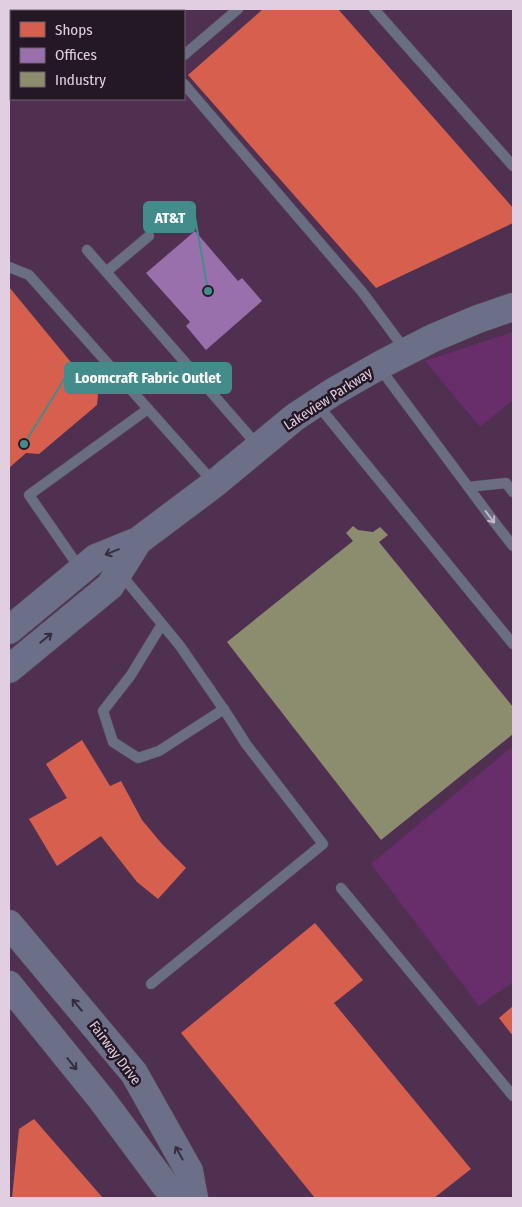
<svg xmlns="http://www.w3.org/2000/svg" width="522" height="1207" viewBox="0 0 522 1207" font-family="'Fira Sans Condensed',sans-serif">
	<style>
		.built { fill: #503051; fill-rule: evenodd }
		.green { fill: #682d6b }
		.shops { fill: #d6604d }
		.offices { fill: #9970ab }
		.industry { fill: #8c8c6e }
		.lines { fill: none; stroke-linecap: round; stroke-linejoin: round }
		.lane-casing { stroke: #5b4e5c; stroke-width: 11 }
		.secondary-casing { stroke: #5b4e5c; stroke-width: 29 }
		.lane { stroke: #696e82; stroke-width: 10 }
		.secondary { stroke: #6b6f87; stroke-width: 28 }
		.oneway { stroke: #c3b7c9 }
		.oneway2 { stroke: #362e3e }
		.labels { text-anchor: middle; dominant-baseline: central; stroke-width: 5; stroke-linejoin: round; paint-order: stroke }
		.street-label { font-size: 14px; fill: #e1cfe1; stroke: #251825 }
		.leader { fill: none; stroke: #448c8b; stroke-width: 2 }
		.callout-dot { fill: #448c8b; stroke: #251825; stroke-width: 2 }
		.callout { fill: #448c8b; stroke: #448c8b; stroke-width: 2 }
		.callout-label { font-size: 15px; text-anchor: middle; font-weight: bold; fill: #fff }
	</style>
	<rect width="100%" height="100%" fill="#403041"/>
	<!-- built -->
	<path class="built" d="M9,9H513V1198H9ZM11,11H184V99H11Z"/>
	<!-- green -->
	<path class="green" d="M513,332V400L480,427L425,361Z
		M513,746V982L479,1006L371,864Z"/>
	<!-- shops -->
	<path class="shops" d="M263,9H338L513,208V223L376,288L188,75Z
		M9,287L98,395L97,405L39,454L26,453L9,468Z
		M82,740L110,786L121,781L142,820L162,844L186,868L158,899L137,882L101,836L57,866L29,819L67,798L46,764Z
		M315,923L363,980L334,1003L471,1169L434,1198H315L181,1033Z
		M513,1006V1036L499,1018Z
		M34,1119L103,1198H12L19,1129Z"/>
	<!-- offices -->
	<path class="offices" d="M195,231L238,281L242,278L262,301L206,350L186,326L190,322L146,273Z"/>
	<!-- industry -->
	<path class="industry" d="M353,526L358,530L373,532L380,527L388,535L379,542L513,707V734L381,840L227,642L353,541L346,533Z"/>
	<g class="lines">
		<!-- lane casing -->
		<g class="lane-casing">
			<path id="lane" d="M374,9L513,166
				M81,11L87,9
				M9,50L11,48
				M184,55L238,9
				M184,84L363,293L406,351
				M87,250L258,446
				M9,267L29,275L214,483
				M106,272L149,236
				M379,367L498,527L513,546
				M317,404L513,644
				M468,487L506,483L513,492
				M81,570L29,495L148,409
				M119,572L162,624L180,646L227,714L246,744L323,844L151,984
				M162,624L131,675L103,711L113,742L138,758L159,751L224,709
				M341,888L513,1096"/>
		</g>
		<!-- secondary casing -->
		<g class="secondary-casing">
			<path id="secondary" d="M138,541L214,484L295,417L333,392L382,364L433,338L478,319L513,307
				M9,630L96,558L138,541L110,586L9,669
				M9,924L134,1073L189,1171L194,1198
				M9,985L102,1100L165,1185L181,1198"/>
		</g>
		<!-- lane -->
		<use href="#lane" class="lane"/>
		<!-- secondary -->
		<use href="#secondary" class="secondary"/>
	</g>
	<!-- one-way arrows -->
	<defs><path id="oneway-shaft" d="M-6 0H5M1.5-3L5.5 0L1.5 3" fill="none" stroke-width="1.6" stroke-linecap="round" stroke-linejoin="round" transform="scale(1.25)"/></defs>
	<use class="oneway" href="#oneway-shaft" transform="translate(490 517) rotate(53)"/>
	<g class="oneway2">
		<use href="#oneway-shaft" transform="translate(112 552) rotate(158)"/>
		<use href="#oneway-shaft" transform="translate(46 638) rotate(-39)"/>
		<use href="#oneway-shaft" transform="translate(77 1005) rotate(-130)"/>
		<use href="#oneway-shaft" transform="translate(72 1064) rotate(51)"/>
		<use href="#oneway-shaft" transform="translate(179 1153) rotate(-119)"/>
	</g>
	<g class="labels">
		<!-- street labels -->
		<g class="street-label">
			<text transform="translate(328 399) rotate(-33)">Lakeview Parkway</text>
			<text transform="translate(115 1053) rotate(53)">Fairway Drive</text>
		</g>
	</g>
	<!-- callouts -->
	<path class="leader" d="M208 291L195 217M24 444L65 378"/>
	<g class="callout-dot">
		<circle cx="208" cy="291" r="5"/>
		<circle cx="24" cy="444" r="5"/>
	</g>
	<g class="callout">
		<rect x="144" y="202" width="51" height="30" rx="5"/>
		<rect x="65" y="363" width="166" height="30" rx="5"/>
	</g>
	<g class="callout-label">
		<text x="170" y="223">AT&amp;T</text>
		<text x="148" y="383">Loomcraft Fabric Outlet</text>
	</g>
	<!-- border -->
	<rect width="522" height="1207" fill="none" stroke="#e1cfe1" stroke-width="20"/>
	<!-- legend -->
	<rect x="10" y="10" width="175" height="90" fill="#251825" stroke="#706170"/>
	<rect x="20" y="22" width="25" height="15" fill="#d6604d" stroke="#706170"/>
	<text x="55" y="35" font-size="15" fill="#e1cfe1">Shops</text>
	<rect x="20" y="48" width="25" height="15" fill="#9970ab" stroke="#706170"/>
	<text x="55" y="60" font-size="15" fill="#e1cfe1">Offices</text>
	<rect x="20" y="72" width="25" height="15" fill="#8c8c6e" stroke="#706170"/>
	<text x="55" y="85" font-size="15" fill="#e1cfe1">Industry</text>
</svg>
